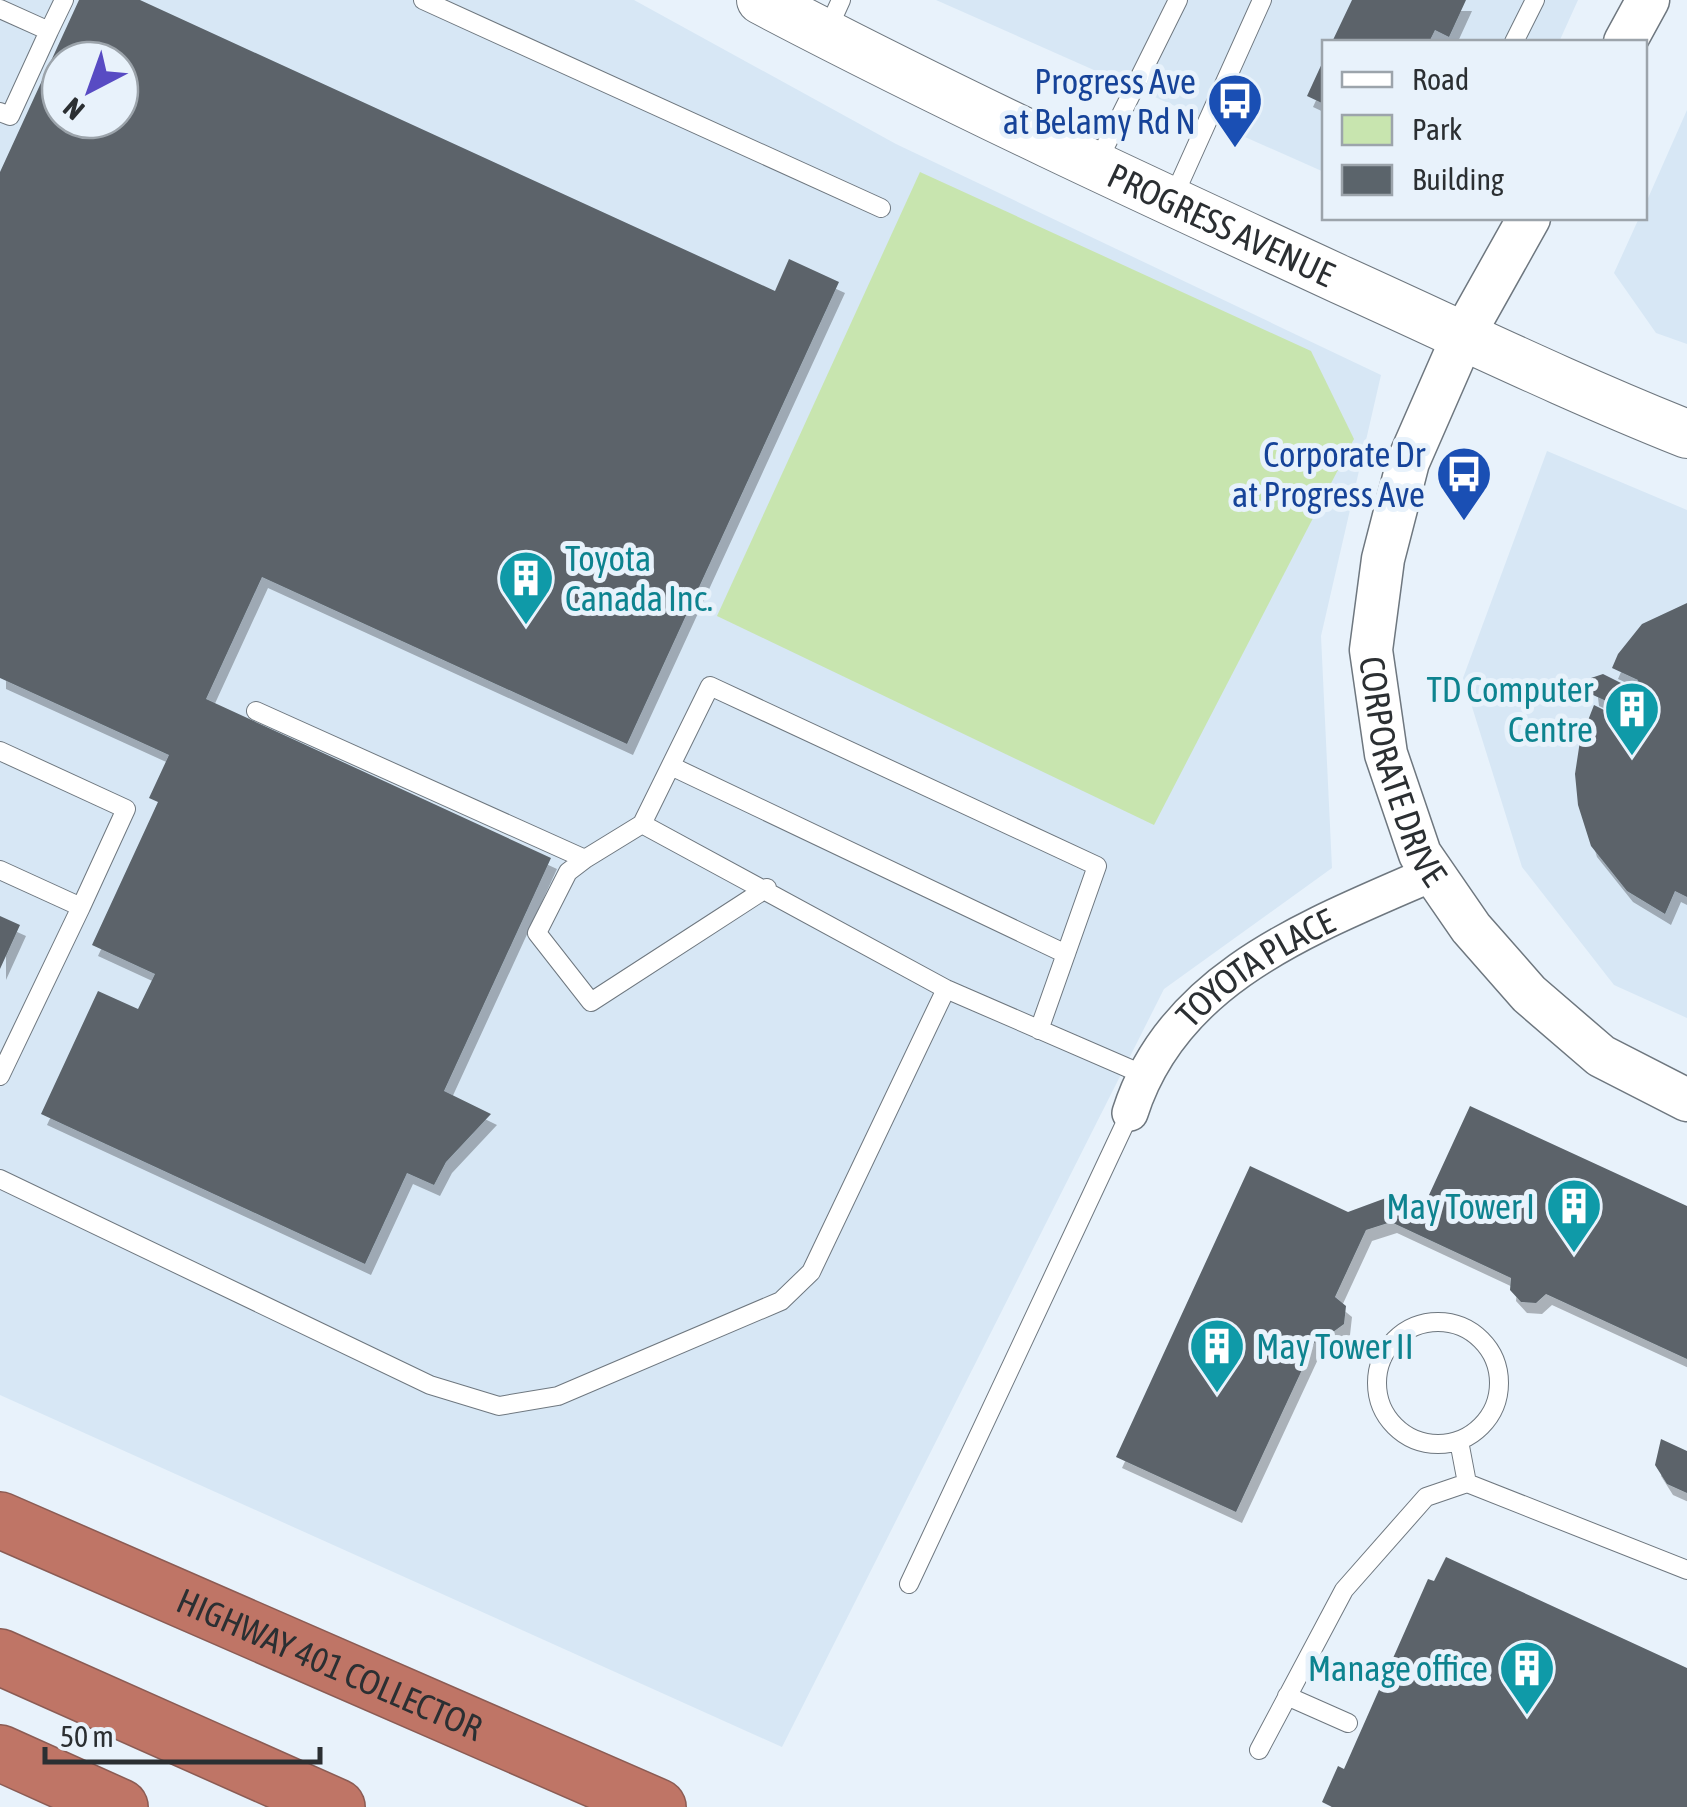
<svg xmlns="http://www.w3.org/2000/svg" width="1687" height="1807" viewBox="0 0 1687 1807" font-family="'Asap Condensed',sans-serif">
	<style>
		.built { fill: #d7e7f5; fill-rule: evenodd }
		.green { fill: #c8e5af }
		.building { fill: #5b646b; fill-rule: evenodd; filter: url(#shadow) }
		.lines { fill: none; stroke-linecap: round; stroke-linejoin: round }
		.service-casing { stroke: #6e777f; stroke-width: 20 }
		.minor-casing { stroke: #6e777f; stroke-width: 38 }
		.tertiary-casing { stroke: #6e777f; stroke-width: 45 }
		.secondary-casing { stroke: #6e777f; stroke-width: 50 }
		.motorway-casing { stroke: #8b5c54; stroke-width: 58 }
		.service { stroke: #fff; stroke-width: 18 }
		.minor { stroke: #fff; stroke-width: 35 }
		.tertiary { stroke: #fff; stroke-width: 42 }
		.secondary { stroke: #fff; stroke-width: 48 }
		.motorway { stroke: #bf7566; stroke-width: 55 }
		.labels { text-anchor: middle; dominant-baseline: central; stroke-width: 10; stroke-linejoin: round; paint-order: stroke }
		.transit-label { font-size: 35px; fill: #164399; stroke: #e8f2fb; text-anchor: end }
		.street-label { font-size: 35px; fill: #2b2f32; stroke: #e8f2fb }
		.culture-label { font-size: 35px; fill: #0d838f; stroke: #e8f2fb; text-anchor: end }
	</style>
	<defs>
		<filter id="shadow"><feDropShadow dx="6" dy="11" stdDeviation="0" flood-color="#0004"/></filter>
	</defs>
	<rect width="100%" height="100%" fill="#e8f2fb"/>
	<!-- built -->
	<path class="built" d="M0,0H634L896,144L1381,375L1321,636L1332,868L1164,989L782,1747L0,1395ZM60,60H120V120H60Z
		M936,0H1578L1559,42H1324V172Z
		M1687,110V344L1656,333L1614,273L1639,218H1644L1645,205Z
		M1547,451L1687,510V1018L1614,985L1522,867L1463,678Z"/>
	<!-- green -->
	<path class="green" d="M920,172L1311,351L1354,439L1154,825L717,616Z"/>
	<!-- building -->
	<path class="building" d="M79,0H140L775,291L789,259L839,282L627,744L262,577L206,699L551,858L444,1091L491,1114L446,1162L434,1185L407,1173L365,1264L41,1114L98,991L138,1009L155,974L92,945L158,802L149,798L169,755L0,678V172ZM60,60H120V120H60Z
		M1352,0H1466L1449,37L1435,30L1429,42H1332Z
		M1324,59V104L1307,96Z
		M1687,603V897L1675,891L1665,914L1627,891L1591,846L1578,805L1575,774L1580,741L1594,705L1620,718L1624,709L1593,695L1591,678L1603,674L1633,689L1638,680L1612,668L1618,654L1642,624Z
		M0,916L20,925L0,969Z
		M1470,1106L1687,1206V1359L1546,1294L1536,1303L1521,1302L1510,1290L1511,1278L1391,1222L1366,1230L1335,1297L1346,1306L1344,1324L1333,1332L1320,1331L1236,1512L1116,1457L1250,1166L1348,1212L1394,1195L1423,1208Z
		M1661,1439L1687,1451V1493L1667,1484L1655,1465Z
		M1446,1557L1687,1668V1807H1332L1322,1802L1338,1766L1344,1769L1428,1579L1434,1581Z"/>
	<g class="lines">
		<!-- service casing -->
		<g class="service-casing">
			<path id="service" d="M423,0L881,208
				M0,9L49,31L64,0
				M826,33L841,0
				M1514,42L1535,0
				M0,112L10,116L49,31
				M1096,165L1178,0
				M1172,200L1262,0
				M256,711L585,859L642,824L946,989L1142,1074
				M0,751L126,809L81,907L0,870
				M671,766L1066,954
				M642,824L710,686L1097,866L1039,1030
				M585,859L568,872L537,933L591,1002L767,888
				M0,1076L81,907
				M0,1179L430,1385L499,1406L558,1396L781,1301L811,1272L946,989
				M1377 1383a61 61 0 1 1 122 0a61 61 0 1 1-122 0Z
				M1459,1441L1467,1483
				M909,1584L1130,1113
				M1287,1696L1348,1723
				M1259,1750L1344,1590L1426,1497L1467,1483L1687,1570"/>
		</g>
		<!-- minor casing -->
		<g class="minor-casing">
			<g id="minor">
				<path id="s1" d="M1130,1113C1173,977 1310,927 1431,874"/>
			</g>
		</g>
		<!-- tertiary casing -->
		<g class="tertiary-casing">
			<g id="tertiary">
				<path d="M1625,42L1648,0"/>
				<path id="s2" d="M1529,218L1464,334L1408,462L1383,559L1371,650L1386,754L1420,854L1471,928L1529,994L1601,1056L1687,1100"/>
			</g>
		</g>
		<!-- secondary casing -->
		<g class="secondary-casing">
			<g id="secondary">
				<path id="s3" d="M761,0C951,100 1146,190 1341,280C1456,332 1569,387 1687,434"/>
			</g>
		</g>
		<!-- motorway casing -->
		<g class="motorway-casing">
			<g id="motorway">
				<path id="s4" d="M0,1520L658,1807"/>
				<path d="M0,1657L337,1807"/>
				<path d="M0,1753L120,1807"/>
			</g>
		</g>
		<!-- service -->
		<use href="#service" class="service"/>
		<!-- minor -->
		<use href="#minor" class="minor"/>
		<!-- tertiary -->
		<use href="#tertiary" class="tertiary"/>
		<!-- secondary -->
		<use href="#secondary" class="secondary"/>
		<!-- motorway -->
		<use href="#motorway" class="motorway"/>
	</g>
	<!-- icons -->
	<defs>
		<g id="bus-pin" transform="scale(2.875)"><path d="M0 17L-7.5 6A9.5 9.5 0 1 1 7.5 6Z" fill="#1a4fb4" stroke="#e8f2fb"/><path d="M-5-6H5V4H4V6H2V4H-2V6H-4V4H-5ZM-3.5-4V0h7V-4ZM-3.5 1.2v1.5H-2V1.2ZM2 1.2v1.5H3.5V1.2Z" fill="#fff"/></g>
		<g id="building-pin" transform="scale(2.875)"><path d="M0 17L-7.5 6A9.5 9.5 0 1 1 7.5 6Z" fill="#0f9aa8" stroke="#e8f2fb"/><path d="M-4-6H4V6H1V3H-1V6H-4ZM-2.5-4.3h1.7v1.8h-1.7ZM.8-4.3h1.7v1.8H.8ZM-2.5-1h1.7V.8h-1.7ZM.8-1h1.7V.8H.8Z" fill="#fff"/></g>
	</defs>
	<g fill-rule="evenodd">
		<use href="#bus-pin" x="1235" y="101"/>
		<use href="#bus-pin" x="1464" y="474"/>
		<use href="#building-pin" x="526" y="578"/>
		<use href="#building-pin" x="1632" y="709"/>
		<use href="#building-pin" x="1574" y="1206"/>
		<use href="#building-pin" x="1217" y="1346"/>
		<use href="#building-pin" x="1527" y="1668"/>
	</g>
	<g class="labels">
		<!-- transit labels -->
		<g class="transit-label">
			<text x="1196" y="81">Progress Ave<tspan x="1196" dy="40">at Belamy Rd N</tspan></text>
			<text x="1425" y="454">Corporate Dr<tspan x="1425" dy="40">at Progress Ave</tspan></text>
		</g>
		<!-- street labels -->
		<g class="street-label">
			<text stroke="none"><textPath href="#s3" startOffset="512">PROGRESS AVENUE</textPath></text>
			<text stroke="none"><textPath href="#s2" startOffset="590">CORPORATE DRIVE</textPath></text>
			<text stroke="none"><textPath href="#s1" startOffset="198">TOYOTA PLACE</textPath></text>
			<text stroke="none"><textPath href="#s4" startOffset="360">HIGHWAY 401 COLLECTOR</textPath></text>
		</g>
		<!-- culture labels -->
		<g class="culture-label">
			<text x="565" y="558" text-anchor="start">Toyota<tspan x="565" dy="40">Canada Inc.</tspan></text>
			<text x="1593" y="689">TD Computer<tspan x="1593" dy="40">Centre</tspan></text>
			<text x="1535" y="1206">May Tower I</text>
			<text x="1256" y="1346" text-anchor="start">May Tower II</text>
			<text x="1488" y="1668">Manage office</text>
		</g>
	</g>
	<!-- legend -->
	<rect x="1322" y="40" width="325" height="180" fill="#e8f2fb" stroke="#9ca4ab" stroke-width="2.5"/>
	<rect x="1342" y="72" width="50" height="15" fill="#ffffff" stroke="#9ca4ab" stroke-width="2.5"/>
	<text x="1412" y="90" font-size="30" fill="#2b2f32">Road</text>
	<rect x="1342" y="115" width="50" height="30" fill="#c8e5af" stroke="#9ca4ab" stroke-width="2.5"/>
	<text x="1412" y="140" font-size="30" fill="#2b2f32">Park</text>
	<rect x="1342" y="165" width="50" height="30" fill="#5b646b" stroke="#9ca4ab" stroke-width="2.5"/>
	<text x="1412" y="190" font-size="30" fill="#2b2f32">Building</text>
	<!-- north arrow -->
	<g transform="translate(90 90) rotate(221)"><circle r="48" fill="#e8f2fb" stroke="#9ca4ab" stroke-width="2.5"/>
	<path d="M0-8L18 38L0 25L-18 38Z" fill="#584bc3"/>
	<text y="-15" font-size="28" font-weight="bold" text-anchor="middle" fill="#2b2f32">N</text>
	</g>
	<!-- scale -->
	<path d="M45 1747v15h275v-15" fill="none" stroke="#2b2f32" stroke-width="5"/>
	<text x="60" y="1747" font-size="30" fill="#2b2f32" stroke="#e8f2fb" stroke-width="8" paint-order="stroke">50 m</text>
</svg>
